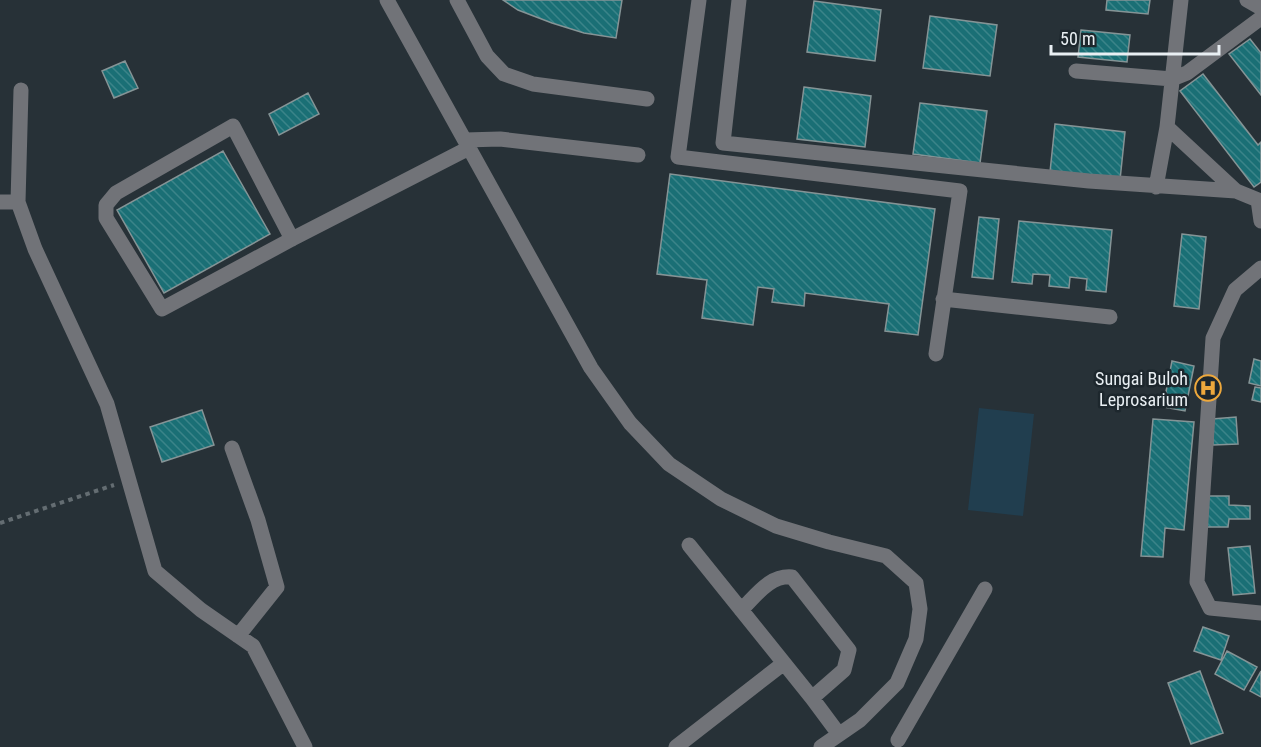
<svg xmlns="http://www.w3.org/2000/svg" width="1261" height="747" viewBox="0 0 1261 747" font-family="'Roboto Condensed',sans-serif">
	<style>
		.garden { fill: #213e4f }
		.building { fill: url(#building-back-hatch); stroke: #859496; stroke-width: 1.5 }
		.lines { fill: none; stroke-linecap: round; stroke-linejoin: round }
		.path { stroke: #646d72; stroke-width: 4; stroke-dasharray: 4.5 4.5; stroke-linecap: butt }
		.minor { stroke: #717378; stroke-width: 15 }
		.labels { text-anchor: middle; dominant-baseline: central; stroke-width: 5; stroke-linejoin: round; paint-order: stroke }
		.poi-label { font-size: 18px; fill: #e9eff3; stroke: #1d272d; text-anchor: end }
	</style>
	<defs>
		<pattern id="building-back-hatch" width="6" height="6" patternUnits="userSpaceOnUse" patternTransform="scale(1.5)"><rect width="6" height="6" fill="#1a6f75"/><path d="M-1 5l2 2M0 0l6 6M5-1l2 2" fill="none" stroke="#3b8489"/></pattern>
	</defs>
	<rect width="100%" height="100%" fill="#273137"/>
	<!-- garden -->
	<path class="garden" d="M979,408L1034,414L1023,516L968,510Z"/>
	<!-- building -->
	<path class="building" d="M503,0H622L616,38L584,33L552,23L518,10Z
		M1107,0H1150L1148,14L1106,10Z
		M814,1L881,10L875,61L807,52Z
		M930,16L997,25L990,76L923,68Z
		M1081,30L1130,35L1127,62L1078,57Z
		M1250,39L1261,53V95L1229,54Z
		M125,61L138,88L114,98L102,71Z
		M1203,74L1258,145L1261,142V182L1254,187L1180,91Z
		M804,87L871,96L865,147L797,139Z
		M308,93L319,114L279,135L269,114Z
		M920,103L987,111L980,163L913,154Z
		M1055,124L1125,132L1120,180L1050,172Z
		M223,151L270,234L164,293L117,210Z
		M670,174L935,209L918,335L885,331L889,304L805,293L804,306L772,302L774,289L758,287L753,325L702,318L707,280L657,274Z
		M979,217L999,219L993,279L972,277Z
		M1019,221L1112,230L1106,292L1086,290L1087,279L1070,277L1069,288L1049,286L1050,275L1033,274L1032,284L1012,282Z
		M1182,234L1206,237L1199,309L1174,306Z
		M1254,359L1261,361V386L1249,383Z
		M1172,361L1194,366L1185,411L1163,407Z
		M1255,387L1261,388V402L1252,400Z
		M202,410L214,445L162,462L150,427Z
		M1236,417L1238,444L1213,445L1212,419Z
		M1153,419L1194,422L1184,530L1165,528L1163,557L1141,556Z
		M1205,496H1229V505L1250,506V519H1229L1228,527H1205Z
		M1250,546L1255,593L1233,595L1228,548Z
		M1203,627L1229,636L1221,660L1194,651Z
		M1227,651L1257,667L1244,690L1215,674Z
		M1200,671L1223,733L1191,744L1168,683Z
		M1261,671V697L1250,691Z"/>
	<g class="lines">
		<!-- path -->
		<path class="path" d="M0,523L114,485"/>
		<!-- minor -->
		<path class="minor" d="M387,0L591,368L630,423L669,464L721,499L776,526L829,542L886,556L916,583L920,609L916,639L897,683L860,720L821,747
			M457,0L487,56L504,74L533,84L647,99
			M699,0L678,157L960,191L936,354
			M739,0L723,143L1089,181L1236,191L1258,200
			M1247,0L1261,8
			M1076,71L1172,79L1187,73L1261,18
			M21,90L18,202L35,249L107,404L155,571L201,610L253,646L305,747
			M1167,127L1236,191
			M465,140L500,139L638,155
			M1156,187L1167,127L1181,0
			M1258,200L1261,221
			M0,202H18
			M292,239L233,126L116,193L106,205V218L162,309L292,239L469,148
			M1261,268L1235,290L1213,338L1197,582L1210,608L1261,613
			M943,299L1110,317
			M232,448L258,520L277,587L238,636
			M689,545L812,698L838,733
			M741,610C756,596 769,575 792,577L849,650L844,670L812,698
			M898,740L985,589
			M676,747L784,663"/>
	</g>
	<!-- icons -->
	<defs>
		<g id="hospital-ring" transform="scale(1.35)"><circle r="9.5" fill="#1d272d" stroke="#eda83c" stroke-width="1.5"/><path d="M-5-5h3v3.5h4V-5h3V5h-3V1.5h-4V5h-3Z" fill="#eda83c"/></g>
	</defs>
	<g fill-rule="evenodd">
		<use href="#hospital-ring" x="1208" y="388"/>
	</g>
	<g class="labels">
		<!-- poi labels -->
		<g class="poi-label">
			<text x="1188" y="378">Sungai Buloh<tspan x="1188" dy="21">Leprosarium</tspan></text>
		</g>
	</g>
	<!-- scale -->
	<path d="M1051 45v9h168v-9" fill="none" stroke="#e9eff3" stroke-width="3"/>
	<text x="1060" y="45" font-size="18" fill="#e9eff3" stroke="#1d272d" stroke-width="4.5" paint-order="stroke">50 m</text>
</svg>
